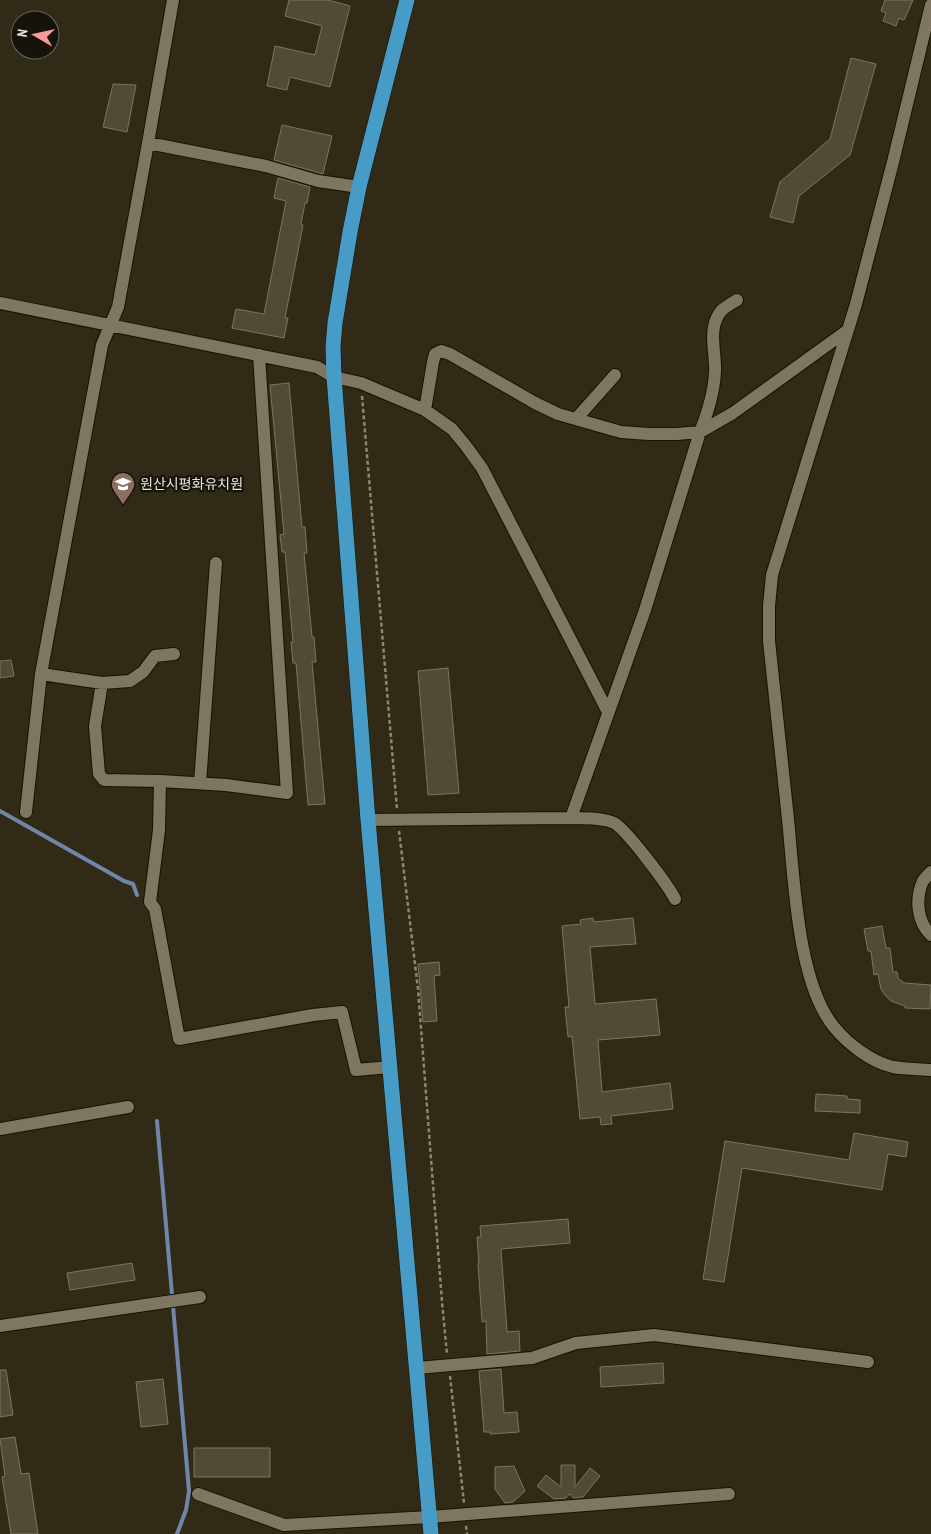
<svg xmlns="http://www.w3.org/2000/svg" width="931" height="1534" viewBox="0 0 931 1534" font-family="'PT Sans Narrow','Noto Sans KR',sans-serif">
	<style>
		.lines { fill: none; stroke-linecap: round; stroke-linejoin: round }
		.stream { stroke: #7086a8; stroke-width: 4 }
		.building { fill: #514a36; stroke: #7c755f }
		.minor-casing { stroke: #181202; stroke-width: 14 }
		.highway-casing { stroke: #181202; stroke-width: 16 }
		.path { stroke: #8b8676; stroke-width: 2.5; stroke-dasharray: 4 2.5; stroke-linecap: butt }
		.minor { stroke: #7e7660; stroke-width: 12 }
		.highway { stroke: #479cc7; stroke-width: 15 }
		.labels { text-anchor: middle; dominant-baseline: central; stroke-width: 4.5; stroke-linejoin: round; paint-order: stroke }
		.poi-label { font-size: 14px; fill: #e6e2d6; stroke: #16130a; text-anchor: start }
	</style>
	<rect width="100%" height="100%" fill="#302a16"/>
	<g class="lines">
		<!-- stream -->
		<path class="stream" d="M0,811L124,881L133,884L137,895
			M157,1121L189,1491L186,1510L177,1534"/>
	</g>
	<!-- building -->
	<path class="building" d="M289,0H328L350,6L330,87L290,77L287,90L267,86L275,46L315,55L322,26L285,16Z
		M885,0H913L904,20L899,18L896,26L883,21L886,13L881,11Z
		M851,58L876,64L850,155L799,196L793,223L770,217L780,182L830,139Z
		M113,84L136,85L127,132L103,127Z
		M282,125L332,136L323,174L274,160Z
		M278,178L310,187L307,203H305L301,224L303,225L285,318H288L284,338L232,328L236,309L264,314L286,201L274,198Z
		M289,383L302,527H305L307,553H304L312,637H314L316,662H312L325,804L308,805L296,663H293L291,642H293L285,552H282L280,535L284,534L270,385Z
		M11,660L14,676L0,678V661Z
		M448,668L459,793L428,795L418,671Z
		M593,918L594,922L633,918L636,944L590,947L595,1004L656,999L660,1035L598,1040L602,1092L670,1083L673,1109L611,1116L612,1124L601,1125L600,1117L580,1119L572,1036L568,1037L565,1007H569L562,926L581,924L580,920Z
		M882,926L886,948H890L893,972H897L898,978L904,983L931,985L930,1009L905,1008V1006L891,1001L885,995L881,989L878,974L874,975L871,951H868L864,929Z
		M439,962L440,975L434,976L437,1021L423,1022L418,964Z
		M816,1094L847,1096V1099L860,1100V1113L815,1111Z
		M854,1133L908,1142L906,1157L888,1154L882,1190L742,1168L724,1282L703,1279L725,1141L849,1160Z
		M568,1219L570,1243L501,1249L507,1332L519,1331L520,1351L487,1354L486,1321L482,1322L478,1263H479L477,1237H481L480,1226Z
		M132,1263L135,1280L70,1290L67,1273Z
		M663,1363L664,1383L601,1387L600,1367Z
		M501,1369L504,1413L517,1412L519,1432L490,1434V1432H484L479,1371Z
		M0,1370H6L13,1415L0,1417Z
		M163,1379L168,1424L141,1427L136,1382Z
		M15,1437L21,1474L29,1473L38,1534H11L2,1477L5,1476L0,1439Z
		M194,1448H270V1477H194Z
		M561,1465H575V1487L590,1468L600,1476L583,1497L574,1498L569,1494L566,1498L554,1499L537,1486L546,1475L561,1487Z
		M514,1466L525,1491L513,1502L505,1503L495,1489V1467Z"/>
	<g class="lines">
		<!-- minor casing -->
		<g class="minor-casing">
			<path id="minor" d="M931,5L893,162L856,304L772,575L769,606V641C775,701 782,760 788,819C794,877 797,982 834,1027C848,1044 871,1062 893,1067C905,1069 919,1069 931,1070
				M148,143L266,166L318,181L359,187
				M0,303L317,367L334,377L361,383L425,410L452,429L466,446L482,468L608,712
				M425,410L433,362L435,354L441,351L450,354L535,403L558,414L621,432L649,434H677L700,432L733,413L848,330
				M576,419L615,375
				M41,674L102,683L130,681L143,672L155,656L174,654
				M102,683L95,726L99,774L104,780L160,781L226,785L287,793L259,355
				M160,781L159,830L150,902L155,909L179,1039L313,1015L342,1012L356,1070L390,1067
				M200,783L216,563
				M26,812L41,674L102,345L118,307L148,143L173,0
				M571,818C584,819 602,817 614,823C626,829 668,885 675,899
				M368,820L571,818L645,610L700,432C708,412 714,393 715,372C716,351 707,329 721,311C725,307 732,303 737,300
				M931,872C928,875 925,878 923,881C915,898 917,922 931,935
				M0,1129L128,1107
				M0,1326L200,1297
				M417,1368L532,1358L576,1343L654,1335L868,1362
				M198,1494L284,1525L430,1517L729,1494"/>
		</g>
		<!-- highway casing -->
		<g class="highway-casing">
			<path id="highway" d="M407,0L359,187L350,232L335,323L333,347L334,377L368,820L431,1534"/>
		</g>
		<!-- path -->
		<path class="path" d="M362,396L397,809
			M399,831L418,989L442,1302L447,1354
			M450,1376L464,1503
			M466,1526L467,1534"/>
		<!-- minor -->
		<use href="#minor" class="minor"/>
		<!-- highway -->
		<use href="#highway" class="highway"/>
	</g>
	<!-- icons -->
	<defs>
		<g id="school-pin" transform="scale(1.25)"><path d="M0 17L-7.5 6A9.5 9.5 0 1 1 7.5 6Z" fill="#8d6e63" stroke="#16130a"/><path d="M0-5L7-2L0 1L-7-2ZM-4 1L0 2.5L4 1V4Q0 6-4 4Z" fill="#fff"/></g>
	</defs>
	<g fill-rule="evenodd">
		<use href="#school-pin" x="123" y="484"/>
	</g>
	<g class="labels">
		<!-- poi labels -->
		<g class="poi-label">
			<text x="140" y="484">원산시평화유치원</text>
		</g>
	</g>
	<!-- north arrow -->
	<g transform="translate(35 35) rotate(279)"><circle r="24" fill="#16130a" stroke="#69665c"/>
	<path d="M0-4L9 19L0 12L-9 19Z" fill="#f59b9a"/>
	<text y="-8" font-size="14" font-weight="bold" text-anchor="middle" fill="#e6e2d6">N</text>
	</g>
</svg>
